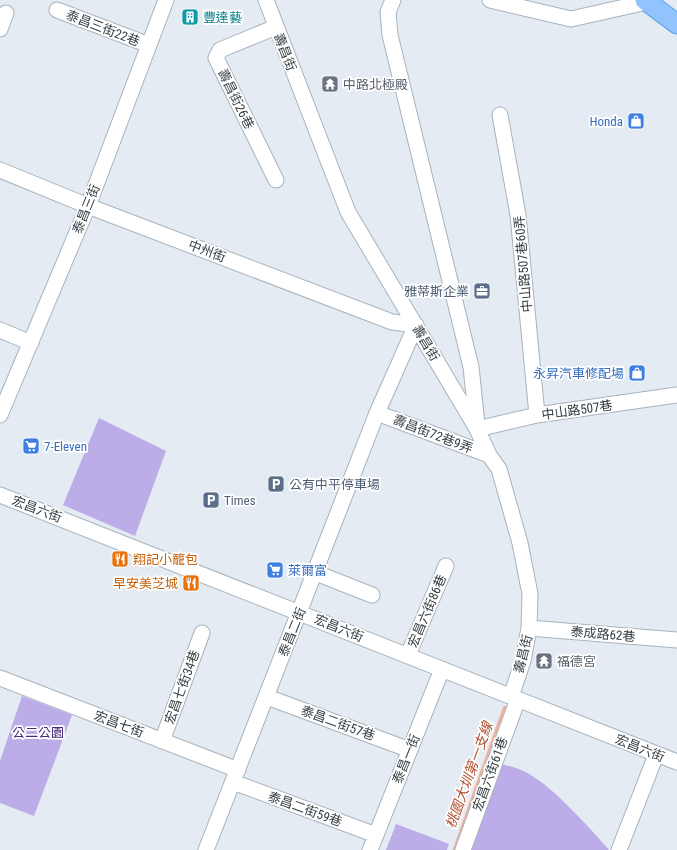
<svg xmlns="http://www.w3.org/2000/svg" width="677" height="850" viewBox="0 0 677 850" font-family="'Roboto Condensed','Noto Sans TC',sans-serif">
	<style>
		.green { fill: #bcace7 }
		.lines { fill: none; stroke-linecap: round; stroke-linejoin: round }
		.stream { stroke: #f0b29f; stroke-width: 4.5 }
		.minor-casing { stroke: #a7b3bd; stroke-width: 17 }
		.major-casing { stroke: #61a0e3; stroke-width: 21 }
		.minor { stroke: #fff; stroke-width: 15 }
		.major { stroke: #91c4fe; stroke-width: 19 }
		.labels { text-anchor: middle; dominant-baseline: central; stroke-width: 3.5; stroke-linejoin: round; paint-order: stroke }
		.culture-label { font-size: 13px; fill: #0d838f; stroke: #fff; text-anchor: start }
		.street-label { font-size: 13px; fill: #343d44; stroke: #fff }
		.worship-label { font-size: 13px; fill: #5b616d; stroke: #fff; text-anchor: start }
		.shop-label { font-size: 13px; fill: #366cbe; stroke: #fff; text-anchor: end }
		.service-label { font-size: 13px; fill: #4e5e75; stroke: #fff; text-anchor: start }
		.food-label { font-size: 13px; fill: #c56008; stroke: #fff; text-anchor: start }
		.park-label { font-size: 13px; fill: #4a2876; stroke: #fff }
		.water-label { font-size: 14px; font-style: italic; fill: #b04d2e; stroke: #fff }
	</style>
	<rect width="100%" height="100%" fill="#e4ebf2"/>
	<!-- green -->
	<path class="green" d="M99,418L166,451L135,536L63,505Z
		M22,696L72,715L34,816L0,803V761Z
		M499,763C507,766 516,767 523,771C548,781 591,829 609,850H467Z
		M396,824L449,844L447,850H386Z"/>
	<g class="lines">
		<!-- stream -->
		<path class="stream" d="M455,850L505,708"/>
		<!-- minor casing -->
		<g class="minor-casing">
			<path id="minor" d="M266,0L348,212L477,429L489,455L499,469L520,543L530,594L529,628L523,661L511,696
				M393,0L388,12L390,35L471,367L477,424
				M490,0L571,19L647,2
				M57,10L149,45
				M276,27L220,50L216,58L276,180
				M0,29L6,13
				M500,115L518,215L537,415
				M0,170L88,206L392,322L416,325L377,413L206,850
				M0,330L31,343
				M377,413L489,455
				M0,415L88,206L166,0
				M477,429L537,415L677,395
				M0,495L677,762
				M316,573L372,595
				M529,628L677,640
				M408,655L446,566
				M0,678L238,770
				M267,697L410,750
				M162,741L202,633
				M233,782L376,835
				M370,850L442,669
				M463,850L518,699
				M619,850L656,755"/>
		</g>
		<!-- major casing -->
		<g class="major-casing">
			<path id="major" d="M645,0L677,24"/>
		</g>
		<!-- minor -->
		<use href="#minor" class="minor"/>
		<!-- major -->
		<use href="#major" class="major"/>
	</g>
	<!-- icons -->
	<defs>
		<g id="building-square" transform="scale(0.9)"><rect x="-9" y="-9" width="18" height="18" rx="4" fill="#0f9aa8" stroke="#fff"/><path d="M-4-6H4V6H1V3H-1V6H-4ZM-2.5-4.3h1.7v1.8h-1.7ZM.8-4.3h1.7v1.8H.8ZM-2.5-1h1.7V.8h-1.7ZM.8-1h1.7V.8H.8Z" fill="#fff"/></g>
		<g id="temple-square" transform="scale(0.9)"><rect x="-9" y="-9" width="18" height="18" rx="4" fill="#6b7280" stroke="#fff"/><path d="M0-6L5-2H3V0L6.5 2.5H4V6H1.5V3h-3V6H-4V2.5H-6.5L-3 0V-2H-5Z" fill="#fff"/></g>
		<g id="shop-square" transform="scale(0.9)"><rect x="-9" y="-9" width="18" height="18" rx="4" fill="#3f7fe0" stroke="#fff"/><path d="M-5-2.5h2.3a2.7 3.5 0 0 1 5.4 0H5L5.5 6h-11ZM-1.5-2.5h3a1.5 2.3 0 0 0-3 0Z" fill="#fff"/></g>
		<g id="office-square" transform="scale(0.9)"><rect x="-9" y="-9" width="18" height="18" rx="4" fill="#5c6f8a" stroke="#fff"/><path d="M-6-3h4V-5.5h4V-3h4V5H-6ZM-1-4.5V-3h2v-1.5ZM-6 0V1H6V0Z" fill="#fff"/></g>
		<g id="supermarket-square" transform="scale(0.9)"><rect x="-9" y="-9" width="18" height="18" rx="4" fill="#3f7fe0" stroke="#fff"/><path d="M-6-5.5h2.5l.6 2H6L4.5 2H-2.5L-4.4-4H-6ZM-1.5 3.2a1.3 1.3 0 1 0 .1 0ZM3 3.2a1.3 1.3 0 1 0 .1 0Z" fill="#fff"/></g>
		<g id="parking-square" transform="scale(0.9)"><rect x="-9" y="-9" width="18" height="18" rx="4" fill="#5c6f8a" stroke="#fff"/><path d="M-3.5-5.5H1a3.5 3.5 0 0 1 0 7H-1V5.5H-3.5ZM-1-3.4V-.6H.8a1.4 1.4 0 0 0 0-2.8Z" fill="#fff"/></g>
		<g id="restaurant-square" transform="scale(0.9)"><rect x="-9" y="-9" width="18" height="18" rx="4" fill="#e8710a" stroke="#fff"/><path d="M-5-6h1v4h1v-4h1v4h1v-4h1v5L-1.5 .5V6h-2V.5L-5-1ZM5-6V6H3V1.5H1.5Q1.5-4 5-6Z" fill="#fff"/></g>
	</defs>
	<g fill-rule="evenodd">
		<use href="#building-square" x="190" y="17"/>
		<use href="#temple-square" x="330" y="84"/>
		<use href="#shop-square" x="636" y="121"/>
		<use href="#office-square" x="482" y="291"/>
		<use href="#shop-square" x="637" y="373"/>
		<use href="#supermarket-square" x="31" y="446"/>
		<use href="#parking-square" x="276" y="484"/>
		<use href="#parking-square" x="211" y="500"/>
		<use href="#restaurant-square" x="120" y="559"/>
		<use href="#supermarket-square" x="275" y="570"/>
		<use href="#restaurant-square" x="191" y="583"/>
		<use href="#temple-square" x="544" y="661"/>
	</g>
	<g class="labels">
		<!-- culture labels -->
		<g class="culture-label">
			<text x="203" y="17">豐達藝</text>
		</g>
		<!-- street labels -->
		<g class="street-label">
			<text transform="translate(103 28) rotate(21)">泰昌三街22巷</text>
			<text transform="translate(285 52) rotate(69)">壽昌街</text>
			<text transform="translate(236 99) rotate(64)">壽昌街26巷</text>
			<text transform="translate(86 209) rotate(-68)">泰昌三街</text>
			<text transform="translate(207 251) rotate(21)">中州街</text>
			<text transform="translate(523 264) rotate(-95)">中山路507巷60弄</text>
			<text transform="translate(426 343) rotate(59)">壽昌街</text>
			<text transform="translate(577 410) rotate(-8)">中山路507巷</text>
			<text transform="translate(433 434) rotate(21)">壽昌街72巷9弄</text>
			<text transform="translate(37 509) rotate(21)">宏昌六街</text>
			<text transform="translate(427 611) rotate(-67)">宏昌六街86巷</text>
			<text transform="translate(339 628) rotate(22)">宏昌六街</text>
			<text transform="translate(292 632) rotate(-68)">泰昌二街</text>
			<text transform="translate(603 634) rotate(5)">泰成路62巷</text>
			<text transform="translate(523 654) rotate(-76)">壽昌街</text>
			<text transform="translate(182 687) rotate(-70)">宏昌七街34巷</text>
			<text transform="translate(338 723) rotate(20)">泰昌二街57巷</text>
			<text transform="translate(119 724) rotate(21)">宏昌七街</text>
			<text transform="translate(640 748) rotate(22)">宏昌六街</text>
			<text transform="translate(406 759) rotate(-68)">泰昌一街</text>
			<text transform="translate(490 774) rotate(-70)">宏昌六街61巷</text>
			<text transform="translate(305 809) rotate(20)">泰昌二街59巷</text>
		</g>
		<!-- worship labels -->
		<g class="worship-label">
			<text x="343" y="84">中路北極殿</text>
			<text x="557" y="661">福德宮</text>
		</g>
		<!-- shop labels -->
		<g class="shop-label">
			<text x="623" y="121">Honda</text>
			<text x="624" y="373">永昇汽車修配場</text>
			<text x="44" y="446" text-anchor="start">7-Eleven</text>
			<text x="288" y="570" text-anchor="start">萊爾富</text>
		</g>
		<!-- service labels -->
		<g class="service-label">
			<text x="469" y="291" text-anchor="end">雅蒂斯企業</text>
			<text x="289" y="484">公有中平停車場</text>
			<text x="224" y="500">Times</text>
		</g>
		<!-- food labels -->
		<g class="food-label">
			<text x="133" y="559">翔記小籠包</text>
			<text x="178" y="583" text-anchor="end">早安美芝城</text>
		</g>
		<!-- park labels -->
		<g class="park-label">
			<text x="38" y="732">公二公園</text>
		</g>
		<!-- water labels -->
		<g class="water-label">
			<text transform="translate(469 775) rotate(-70)">桃園大圳第一支線</text>
		</g>
	</g>
</svg>
